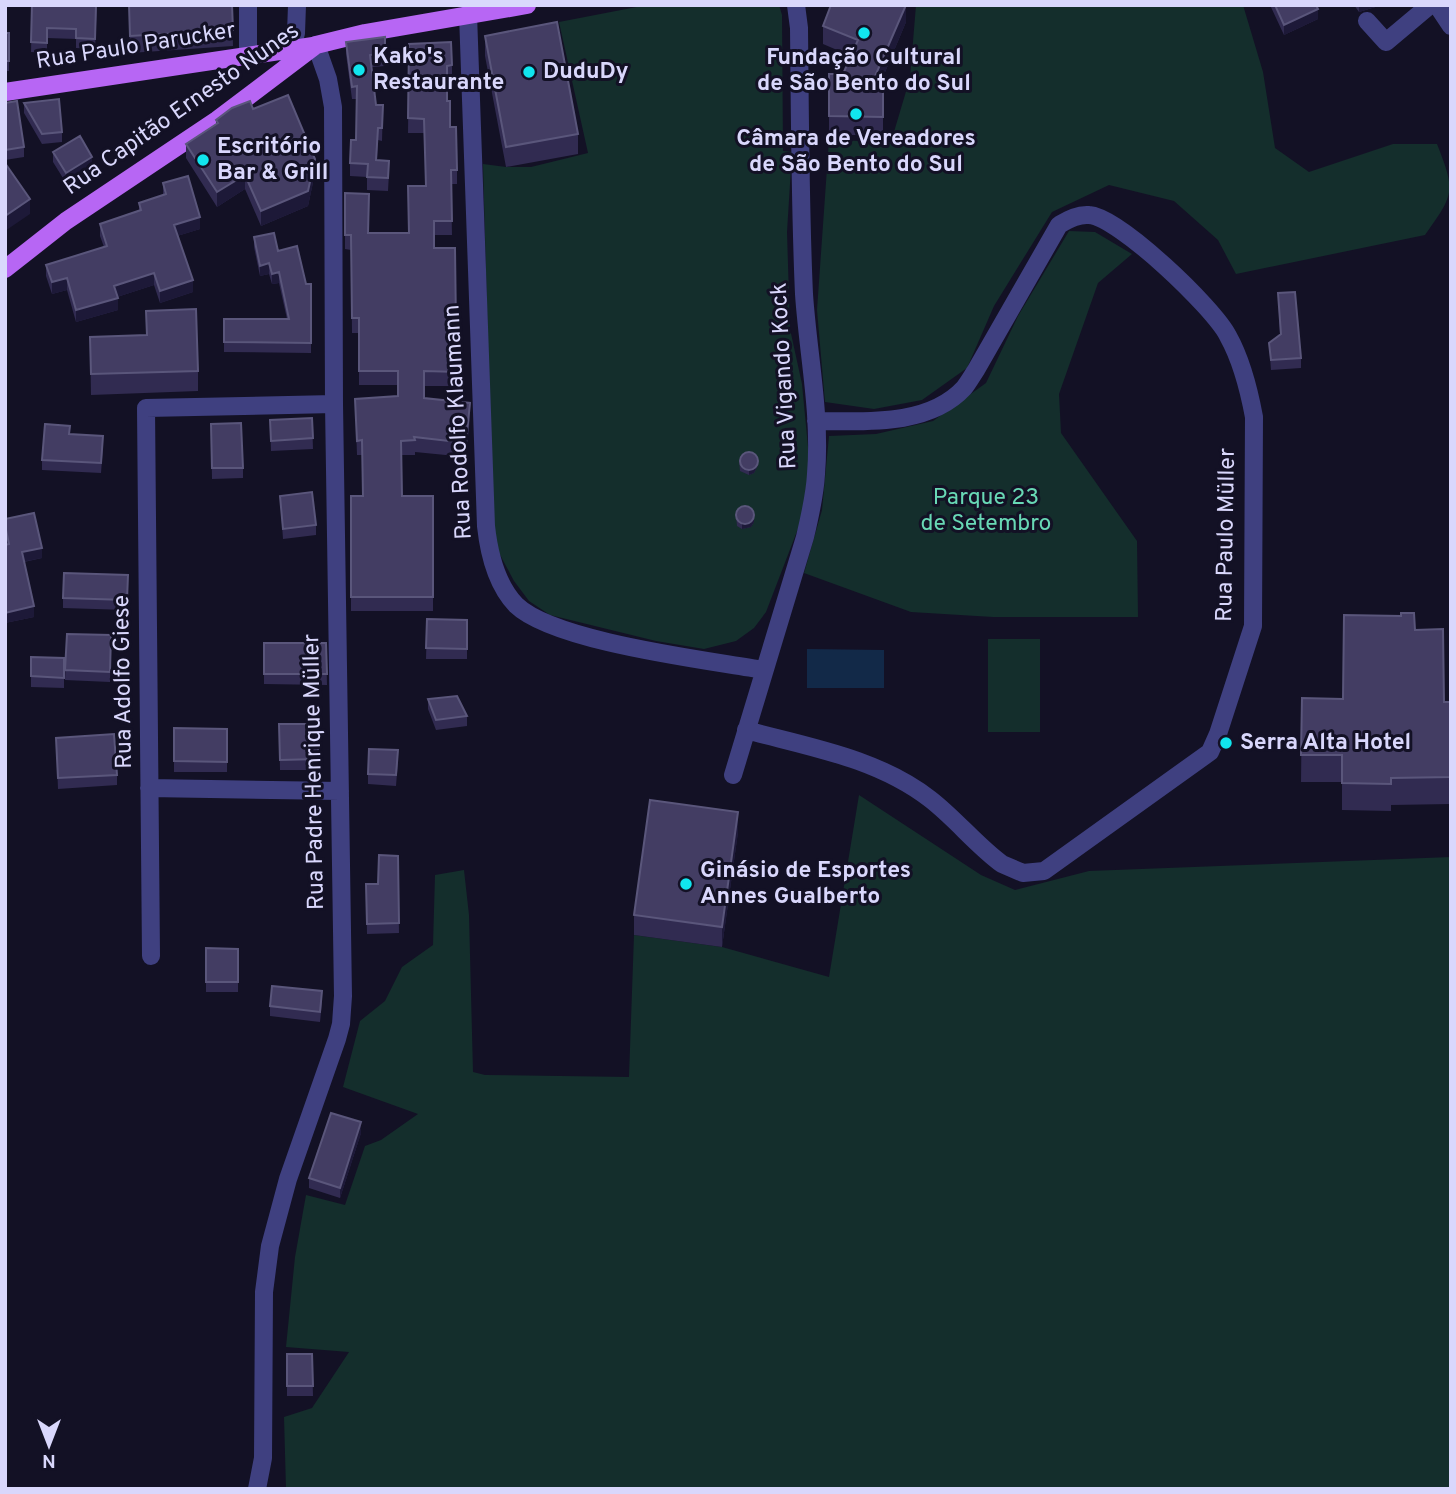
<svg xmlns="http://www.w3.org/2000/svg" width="1456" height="1494" viewBox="0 0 1456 1494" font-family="Overpass,sans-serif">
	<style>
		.green { fill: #142e2c }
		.water { fill: #122948 }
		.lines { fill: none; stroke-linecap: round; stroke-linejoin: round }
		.minor { stroke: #3f4080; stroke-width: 18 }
		.major { stroke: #b766f4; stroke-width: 18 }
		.wall { fill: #312b51 }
		.shaded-wall { fill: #1d1938 }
		.building { fill: #433d63; stroke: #5a567b; stroke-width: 2 }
		.poi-dot { fill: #11e5ee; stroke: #131125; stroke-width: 2.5 }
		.labels { text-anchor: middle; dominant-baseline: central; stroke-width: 6; stroke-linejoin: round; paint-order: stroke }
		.street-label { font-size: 23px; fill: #d9d7fc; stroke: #131125 }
		.poi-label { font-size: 23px; font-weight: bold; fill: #d9d7fc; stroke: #131125; text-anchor: start }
		.park-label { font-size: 23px; fill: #68d8b5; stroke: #131125 }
	</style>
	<rect width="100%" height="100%" fill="#131125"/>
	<!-- green -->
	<path class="green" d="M647,5H779L782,15L783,151L792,152L787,232L790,329L802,384L811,478L804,513L766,612L754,628L736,641L704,649L656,641L550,615L529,601L514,581L498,551L493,526L483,164L506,167H531L588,153L559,22Z
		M916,5H1243L1263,72L1275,148L1309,172L1393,144H1437C1456,192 1454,194 1425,235L1236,274L1218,240L1174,201L1109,185L1052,212L994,306L967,368L922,400L874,409L825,402L817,310L829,140L891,142L910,78Z
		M1069,231L1095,232L1132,254L1098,283L1059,394L1061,433L1137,541L1138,617H993L911,612L804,573L822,510L829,436L876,434L933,421L986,383L1018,316Z
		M988,639H1040V732H988Z
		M859,795L981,875L1015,890L1089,871L1451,857V1489H286L284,1417L312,1408L349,1352L286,1347L295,1257L306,1195L345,1205L365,1146L381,1140L418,1114L343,1087L360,1021L385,1001L402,967L433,945L435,875L464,870L469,915L473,1072L485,1075L629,1077L634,935L722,947L829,977Z"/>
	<!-- water -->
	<path class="water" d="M807,649L884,650V688H807Z"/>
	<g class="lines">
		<!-- minor -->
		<path class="minor" d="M248,5V54
			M1437,5L1451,26
			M468,14L486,526C489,554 496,584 516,605C554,642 707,660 763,670
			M1367,21L1386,42L1430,5
			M288,64L296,33L297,5
			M746,730C809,747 877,758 930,799C956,819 976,845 1002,864L1023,873L1044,871L1210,752L1218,734L1253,626L1254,417C1249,390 1242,361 1228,336C1214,308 1119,217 1089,215C1078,214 1068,220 1059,225L976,370C972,376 968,383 964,388C928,427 863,421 816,421
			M733,775L805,537C810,516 815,495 816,474C821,414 808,354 804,294C800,206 800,117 799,28L796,5
			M149,788L340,791
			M151,956L146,408L334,404
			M257,1489L263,1458L264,1292L270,1246L288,1179L337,1039L341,1024L343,996L334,404L333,107L328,79L316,45"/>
		<!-- major -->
		<path class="major" d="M5,92L313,46
			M5,269L66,221L217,120L316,45L365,33L527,5"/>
	</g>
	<!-- wall -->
	<path class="wall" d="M32,5H97L95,49L76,48V39L47,38V53L31,52Z
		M129,5H232L233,46L130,53Z
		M906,5V22L883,77V135H829V74H843L851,56L823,44V26Z
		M1270,5H1316L1318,19L1284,35Z
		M1354,5H1382L1359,12Z
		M5,33H9V71H5Z
		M485,36L578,134V154L506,167L485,56Z
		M385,37V66L372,67L376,105H383L382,141L378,140L377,160L389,173L388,191L367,190V177L350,176V163L356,140L357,99H352L346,54V42Z
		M409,44L452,65V80H447V101L457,170V184H451L452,235H434V248L456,328H459V386H424V398L470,417L466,457L415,452V455H401L402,496H433V611H351V496H363L362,455H357L355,399L398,396V385H359V333H352L351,250L345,249V193L368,233H408L426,186L424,133H408Z
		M5,103L24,147V157L5,160Z
		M24,103L62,132V142L42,144L24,113Z
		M253,109L315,173L308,206L261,226L245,189L217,207L186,158V144L216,124V120Z
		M53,152L92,167L66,183L53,162Z
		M163,183L200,229L177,236L193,292L160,303L154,285L117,297L118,310L76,322L67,290L52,294L46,276V265L104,247L100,236V224L139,210V203L163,195Z
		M254,237L278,251L306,284H311V353L224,352V319H287L279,283L272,284L269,274L260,276L254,247Z
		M1278,293L1301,358V368L1271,370L1269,343L1280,335Z
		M146,311L198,371V391L91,395L90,337L146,335Z
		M312,418L313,449L271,451L270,420Z
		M211,424L243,468V478L212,479Z
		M70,434L103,446L101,473L42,470V460Z
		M739,459L758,465L754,473L749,475L740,471Z
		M280,496L316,525V535L283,539Z
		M736,515L754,522L751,527L742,529L737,526Z
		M5,519L42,558L24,562L34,617L5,623V545L7,544L5,535Z
		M128,575L127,610L63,608V598Z
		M427,619L467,620V659H426Z
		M1415,630L1444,702H1451V804L1391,805V811L1342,810V782H1301L1302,698L1343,699Z
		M67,634L111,635L110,682L65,680Z
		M264,643H326L327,685L264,684Z
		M31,657L64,658V688L31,687Z
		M428,699L467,716V726L436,730L428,709Z
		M279,724H318V770H280Z
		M174,728L227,729V772H174Z
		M56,738L117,775V785L58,789Z
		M398,761L396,786L368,784V774Z
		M738,832L722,947L634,935V915Z
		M398,856L399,933L367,934L366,884H378Z
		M206,948L238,949V992H206Z
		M322,1002L320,1022L270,1016V1006Z
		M361,1133L340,1198L309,1188V1178Z
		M287,1354H312L313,1396H287Z"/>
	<!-- shaded-wall -->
	<path class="shaded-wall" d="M906,5V22L883,77V135V77L876,74Z
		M1359,5H1382L1359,12Z
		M1318,9V19L1284,35V25Z
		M92,157V167L66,183V173Z
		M315,159V173L308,206L261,226V211Z
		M245,175V189L217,207V192Z
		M30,199V214L5,231V216Z
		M200,217V229L174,237V225Z
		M269,263V274L260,276V266Z
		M279,272V283L272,284V274Z
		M154,273V285L114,298V286Z
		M67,278V290L52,294V282Z
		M193,280V292L160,303V291Z
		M118,298V310L76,322V310Z
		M470,403V417L466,457V443Z
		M758,460V465L754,473L749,475V470Z
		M754,517V522L751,527L742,529V524Z
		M42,548V558L22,562V552Z
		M34,606V617L5,623V613Z
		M738,812V832L722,947V927Z
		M361,1122V1133L340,1198V1188Z"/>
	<!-- building -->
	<path class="building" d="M32,5H96L95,39L76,38V29L47,28V43L31,42Z
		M129,5H232L233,30L130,36Z
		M831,5H906L876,74H883V117L829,116V74H843L858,40L823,26Z
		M1275,5H1316L1318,9L1284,25Z
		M557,22L578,134L506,147L485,36Z
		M5,33H9V61H5Z
		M385,37V53L370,55L376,105H383L382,128H378L376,160L389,161L388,178L367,177L368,164L350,163L351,140H356L357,86L352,87L346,42Z
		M451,42L452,65L447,66V101H450V127H456L457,170H451L452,221H434V248H455L456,328H459V372L424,371V398L470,403L466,443L414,437L415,440L401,441L402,496H433V597H351V496H363L362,440L357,441L355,399L398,396V371H359V318H352L351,235H345V193L369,194L368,233H409L408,186H426L424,119L408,118L409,44Z
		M288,95L315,159L308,191L261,211L245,175L217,192L186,144L218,123L216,120L232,108L250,101L253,109Z
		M59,99L62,132L42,134L24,103Z
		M17,101L24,147L5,150V103Z
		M80,136L92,157L66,173L53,152Z
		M5,163L30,199L5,216Z
		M188,176L200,217L174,225L193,280L160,291L154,273L114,286L118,298L76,310L67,278L52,282L46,265L107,246L100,224L141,210L139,203L166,194L163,183Z
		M274,233L278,251L297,246L306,284H311V343L224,342V319H289L279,272L272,274L269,263L260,266L254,237Z
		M1295,292L1301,358L1271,360L1269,343L1281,334L1278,293Z
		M196,309L198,371L91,374L90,337L147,335L146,311Z
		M312,418L313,438L271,441L270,420Z
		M241,423L243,468H212L211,424Z
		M45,424L70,426L69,434L103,436L101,463L42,460Z
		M740 461a9 9 0 1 1 18 0a9 9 0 1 1-18 0Z
		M312,492L316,525L283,529L280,496Z
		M736 515a9 9 0 1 1 18 0a9 9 0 1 1-18 0Z
		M34,513L42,548L22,552L34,606L5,613V545L9,544L5,525V519Z
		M64,573L128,575L127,600L63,598Z
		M1401,613H1414L1415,630L1443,629L1444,702H1451V777L1391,778V784L1342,783V755H1301L1302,698L1343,699L1344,615L1401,616Z
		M427,619L467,620V649L426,648Z
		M67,634L111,635L110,672L65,670Z
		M264,643H326L327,674H264Z
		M31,657L64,658V678L31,676Z
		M457,696L467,716L436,720L428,699Z
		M279,724H318V759L280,760Z
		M174,728L227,729V762L174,761Z
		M114,734L117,775L58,778L56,738Z
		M369,749L398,750L396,775L368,774Z
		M650,800L738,812L722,927L634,915Z
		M379,855L398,856L399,923L367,924L366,884H378Z
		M206,948L238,949V982H206Z
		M272,986L322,991L320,1012L270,1006Z
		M331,1113L361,1122L340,1188L309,1178Z
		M287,1354H312L313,1386H287Z"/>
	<!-- markers -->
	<g class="poi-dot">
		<circle cx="864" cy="33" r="7"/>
		<circle cx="359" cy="70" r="7"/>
		<circle cx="529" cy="72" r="7"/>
		<circle cx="856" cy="114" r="7"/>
		<circle cx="203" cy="160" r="7"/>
		<circle cx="1226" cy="743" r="7"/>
		<circle cx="686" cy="884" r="7"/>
	</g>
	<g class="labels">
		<!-- street labels -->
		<g class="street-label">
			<text transform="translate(136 47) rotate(-9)">Rua Paulo Parucker</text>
			<text transform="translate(182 110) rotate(-35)">Rua Capitão Ernesto Nunes</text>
			<text transform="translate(785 376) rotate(-93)">Rua Vigando Kock</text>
			<text transform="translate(459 422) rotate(-93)">Rua Rodolfo Klaumann</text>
			<text transform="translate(1227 535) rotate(-89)">Rua Paulo Müller</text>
			<text transform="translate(124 682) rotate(-91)">Rua Adolfo Giese</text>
			<text transform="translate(315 772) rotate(-91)">Rua Padre Henrique Müller</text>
		</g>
		<!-- poi labels -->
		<g class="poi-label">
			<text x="373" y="57">Kako's<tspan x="373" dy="26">Restaurante</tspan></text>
			<text x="864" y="58" text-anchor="middle">Fundação Cultural<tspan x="864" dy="26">de São Bento do Sul</tspan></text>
			<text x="543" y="72">DuduDy</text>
			<text x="856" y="139" text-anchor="middle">Câmara de Vereadores<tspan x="856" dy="26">de São Bento do Sul</tspan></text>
			<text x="217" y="147">Escritório<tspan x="217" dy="26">Bar &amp; Grill</tspan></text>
			<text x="1240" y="743">Serra Alta Hotel</text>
			<text x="700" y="871">Ginásio de Esportes<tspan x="700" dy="26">Annes Gualberto</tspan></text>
		</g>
		<!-- park labels -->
		<g class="park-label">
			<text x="986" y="498">Parque 23<tspan x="986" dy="26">de Setembro</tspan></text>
		</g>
	</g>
	<!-- border -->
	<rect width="1456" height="1494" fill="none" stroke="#d9d7fc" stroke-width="14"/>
	<!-- north arrow -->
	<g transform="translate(49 1445) rotate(180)" stroke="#131125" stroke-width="5" paint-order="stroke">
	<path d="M0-5L12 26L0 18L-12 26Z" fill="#d9d7fc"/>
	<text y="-10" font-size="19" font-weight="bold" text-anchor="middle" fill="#d9d7fc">N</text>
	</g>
</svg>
